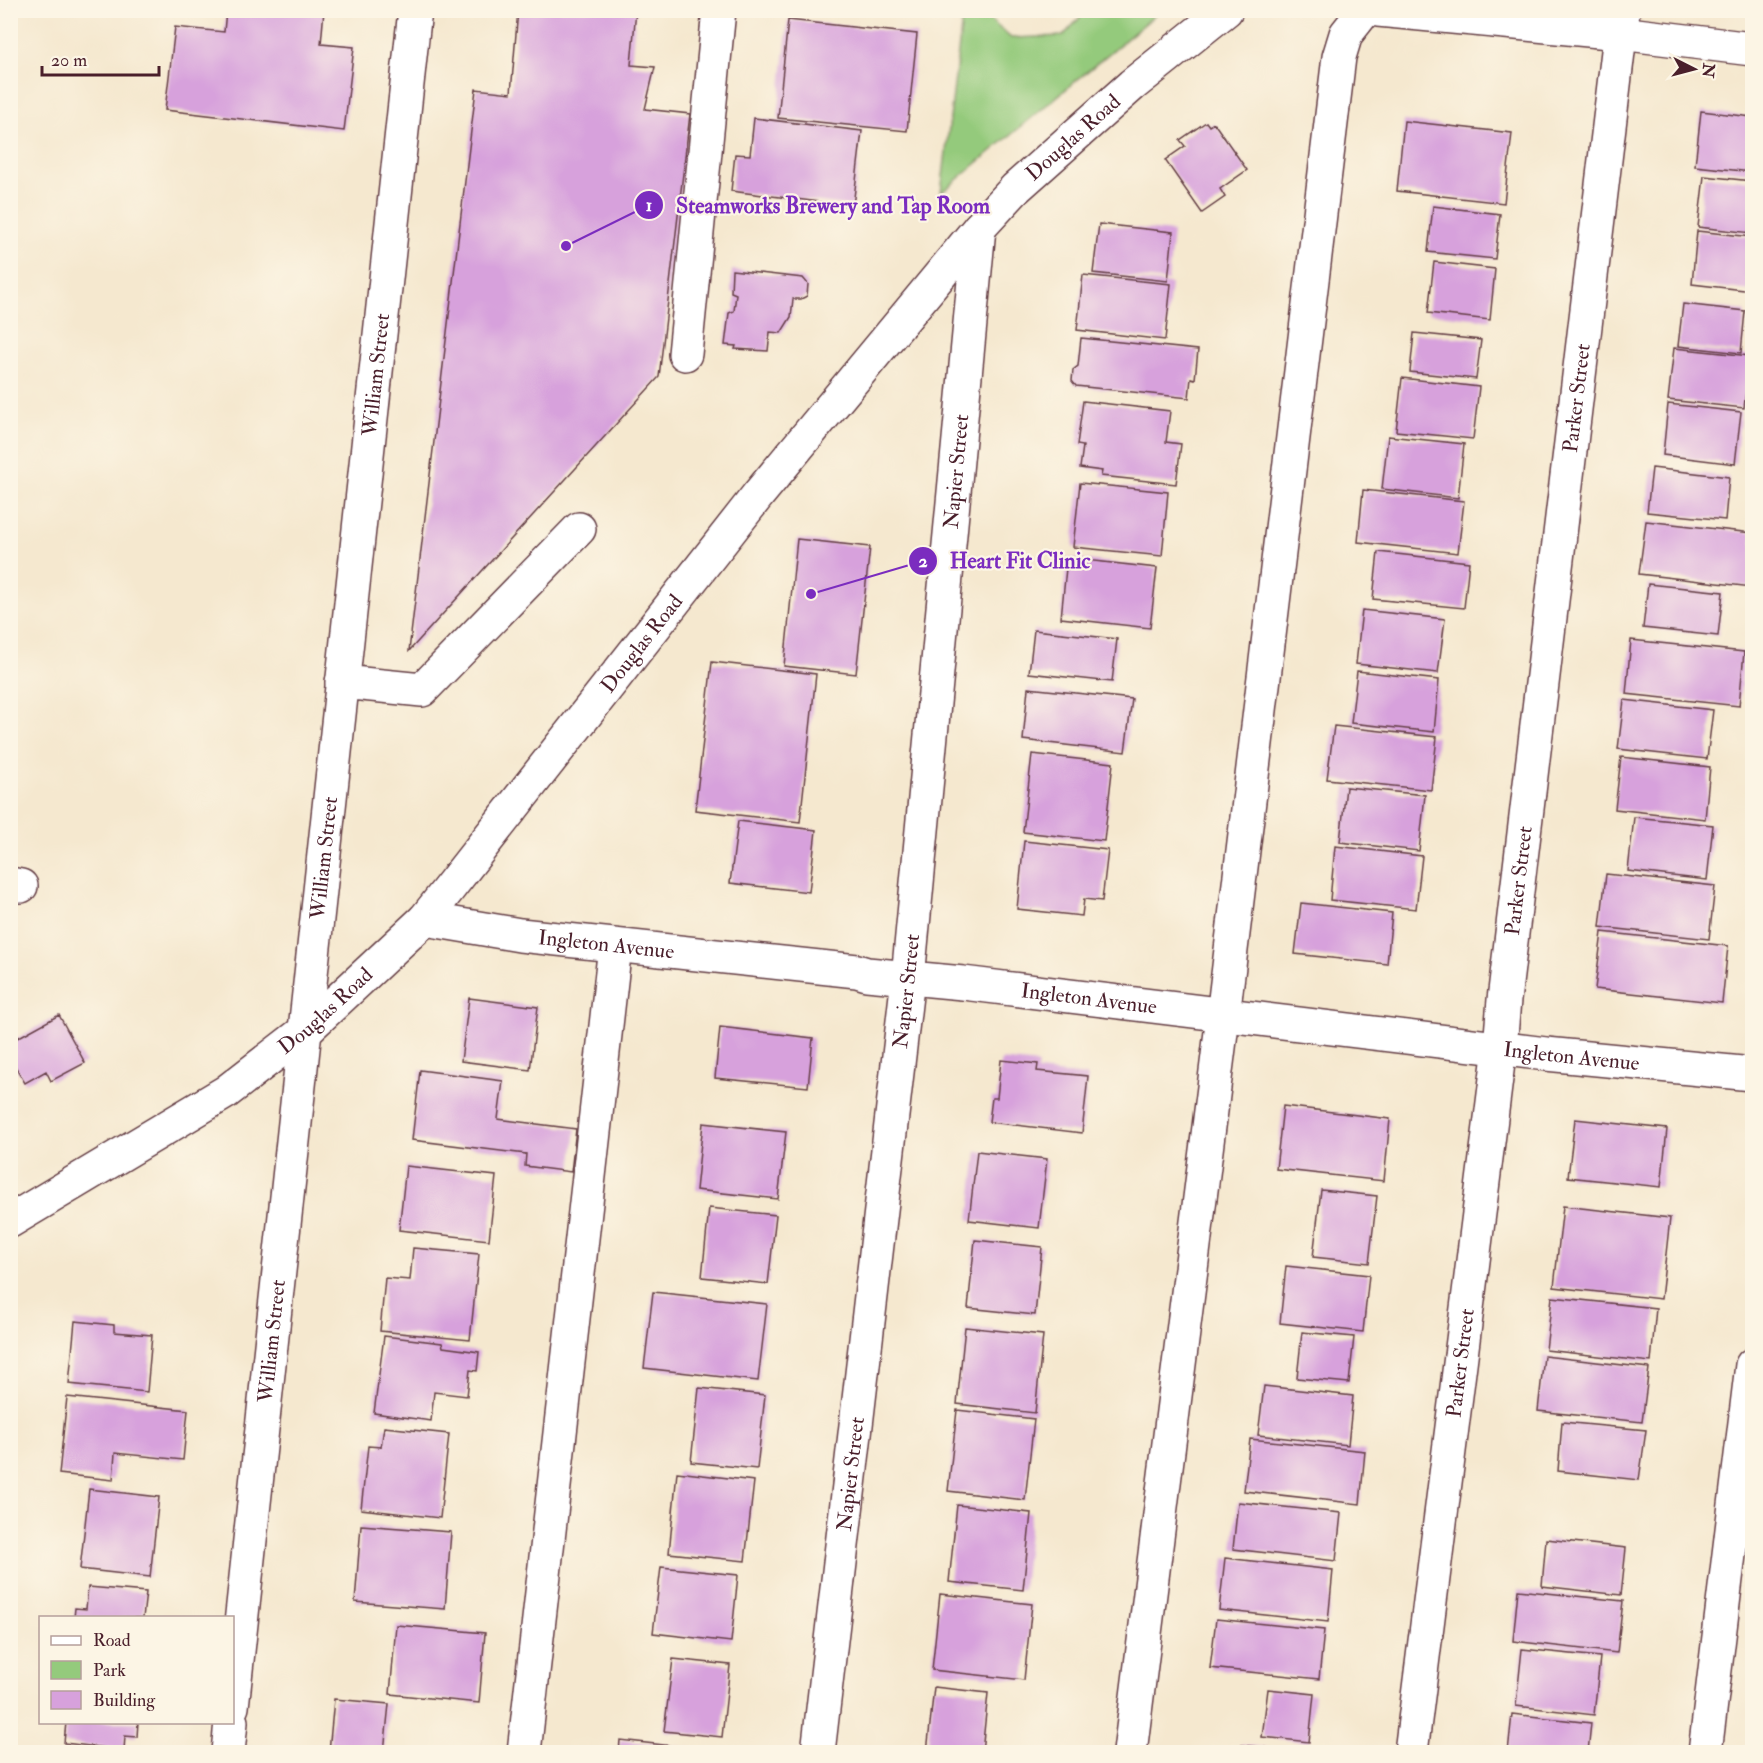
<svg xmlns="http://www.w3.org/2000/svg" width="1763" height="1763" viewBox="0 0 1763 1763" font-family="'IM FELL Double Pica',serif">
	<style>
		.green { fill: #94ca7c; stroke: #6f7454; stroke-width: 1.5 }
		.building { fill: #d7a1dc }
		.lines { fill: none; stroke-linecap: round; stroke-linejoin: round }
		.minor-casing { stroke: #643d44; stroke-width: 36 }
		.minor { stroke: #fff; stroke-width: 33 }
		.labels { text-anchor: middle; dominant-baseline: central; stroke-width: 4.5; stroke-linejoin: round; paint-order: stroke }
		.street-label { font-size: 21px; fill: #4a1f2b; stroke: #fcf5e5 }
		.leader { fill: none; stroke: #7b2cbf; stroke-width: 2 }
		.callout-dot { fill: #7b2cbf; stroke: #fcf5e5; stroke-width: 2 }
		.mark-label { font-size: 18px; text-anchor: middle; font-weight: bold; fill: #fff }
		.callout-label { font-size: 22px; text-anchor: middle; font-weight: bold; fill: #7b2cbf; stroke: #fcf5e5; stroke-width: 4.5; stroke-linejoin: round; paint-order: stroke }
	</style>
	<rect width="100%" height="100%" fill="#fcf5e5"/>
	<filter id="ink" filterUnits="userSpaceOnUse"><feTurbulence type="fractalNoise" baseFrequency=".0167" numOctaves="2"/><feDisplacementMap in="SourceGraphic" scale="12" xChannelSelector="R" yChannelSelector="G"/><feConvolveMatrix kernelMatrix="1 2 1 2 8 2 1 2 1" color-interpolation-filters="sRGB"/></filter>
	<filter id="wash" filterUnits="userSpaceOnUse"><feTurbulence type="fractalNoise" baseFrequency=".008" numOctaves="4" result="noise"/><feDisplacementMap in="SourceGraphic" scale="24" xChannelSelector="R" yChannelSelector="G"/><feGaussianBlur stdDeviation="1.35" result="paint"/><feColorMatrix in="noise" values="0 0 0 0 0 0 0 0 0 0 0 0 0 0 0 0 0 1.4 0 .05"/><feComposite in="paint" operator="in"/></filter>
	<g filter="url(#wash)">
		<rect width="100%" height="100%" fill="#f5e8cf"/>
		<!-- green -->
		<path class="green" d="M963,11H980L1011,38L1063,36L1086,11H1160L941,193Z"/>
		<g id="blocks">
			<!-- building -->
			<path class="building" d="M226,10H324L321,44L354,47L344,131L165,110L175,27L224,32Z
				M518,10H636L631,65L655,67L645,109L690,114L659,377L409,651L476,89L511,93Z
				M788,20L917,34L907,131L778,118Z
				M1701,111L1752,117V172L1695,166Z
				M754,118L862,131L853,206L731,191L735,154L750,155Z
				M1404,121L1512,133L1504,203L1397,191Z
				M1206,122L1209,126L1214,123L1247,170L1220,189L1225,197L1202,213L1165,160L1185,146L1180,140Z
				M1704,176L1752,181V233L1698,227Z
				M1433,206L1500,214L1495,259L1428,252Z
				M1099,224L1173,232L1168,281L1093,273Z
				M1697,231L1752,237V291L1692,284Z
				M1434,262L1495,269L1490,320L1428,313Z
				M732,270L803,278L808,284L807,296L801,299H793L791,317L781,333L770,332L768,351L735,349L736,346L725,345L729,313L734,311L736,294L731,292Z
				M1083,275L1171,284L1165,340L1077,330Z
				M1683,304L1745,311L1741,353L1678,346Z
				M1414,333L1481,340L1476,379L1410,372Z
				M1081,338L1198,350L1195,379L1191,378L1189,398L1076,386L1072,381L1073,370L1078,366Z
				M1674,348L1750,356L1744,408L1668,400Z
				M1402,378L1479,387L1473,439L1396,431Z
				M1083,401L1170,411L1166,442L1181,444L1176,484L1101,476L1102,471L1080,468L1083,446L1077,445Z
				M1668,404L1741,412L1735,464L1663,455Z
				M1388,436L1464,444L1458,498L1382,489Z
				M1652,468L1729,477L1725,520L1647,512Z
				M1080,483L1168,492L1162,556L1073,547Z
				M1363,490L1464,501L1458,553L1358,542Z
				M1646,521L1752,533V587L1639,574Z
				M797,539L870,547L856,674L784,666Z
				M1378,552L1469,562L1464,608L1373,599Z
				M1067,558L1157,568L1150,628L1061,618Z
				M1648,584L1723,592L1718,636L1643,628Z
				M1362,610L1445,619L1438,673L1356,664Z
				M1034,630L1117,639L1112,682L1029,673Z
				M1631,640L1744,652L1739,706L1626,694Z
				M712,662L816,674L800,822L695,810Z
				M1357,671L1439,680L1434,732L1351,723Z
				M1028,688L1132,699L1125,752L1023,740Z
				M1624,700L1713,710L1707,759L1618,749Z
				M1334,726L1437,737L1431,790L1327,779Z
				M1032,754L1113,763L1104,841L1023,832Z
				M1621,757L1710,767L1705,819L1615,809Z
				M1346,787L1425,795L1419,851L1340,842Z
				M1634,817L1713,825L1707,880L1628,871Z
				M738,821L816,830L809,892L730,883Z
				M1024,841L1108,850L1102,901L1084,899L1082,916L1017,909Z
				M1335,846L1422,856L1416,909L1330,900Z
				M1606,874L1715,886L1709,939L1600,927Z
				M1301,903L1392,913L1387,964L1295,954Z
				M1602,932L1728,946L1722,1003L1595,989Z
				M469,998L538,1007L530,1070L461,1061Z
				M59,1015L85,1063L51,1081L46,1071L25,1083L10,1057V1042Z
				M720,1027L813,1038L808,1087L715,1078Z
				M1001,1060L1038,1064L1037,1071L1088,1076L1082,1133L989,1122L992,1098H997Z
				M420,1070L503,1081L498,1119L576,1129L571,1172L525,1166L526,1154L412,1140Z
				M1283,1106L1390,1119L1384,1181L1276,1169Z
				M1575,1119L1667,1129L1661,1187L1568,1177Z
				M703,1123L786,1132L778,1199L696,1190Z
				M977,1151L1047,1159L1039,1228L969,1220Z
				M406,1166L496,1176L489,1240L399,1230Z
				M1321,1190L1377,1196L1369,1263L1313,1257Z
				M1563,1206L1670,1218L1661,1299L1554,1287Z
				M709,1208L776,1215L768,1284L702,1277Z
				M975,1240L1042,1247L1035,1315L968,1308Z
				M413,1248L479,1254L470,1340L380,1331L385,1278L410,1280Z
				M1286,1266L1369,1275L1363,1332L1280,1323Z
				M653,1292L767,1304L758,1381L644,1368Z
				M1552,1297L1656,1308L1651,1362L1546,1350Z
				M75,1321L114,1325V1332L152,1335L147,1392L69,1384Z
				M965,1327L1043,1335L1035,1413L957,1404Z
				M1302,1332L1354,1337L1349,1383L1297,1378Z
				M384,1336L442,1343L443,1347L479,1352L477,1371L470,1370L467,1396L434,1392L431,1421L374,1413Z
				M1544,1356L1649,1368L1642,1422L1538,1411Z
				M1264,1386L1353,1396L1348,1445L1258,1435Z
				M699,1388L765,1395L757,1469L691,1462Z
				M67,1397L188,1410L183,1460L115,1453L113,1480L59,1474Z
				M957,1410L1034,1419L1025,1500L948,1491Z
				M1562,1422L1646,1430L1639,1480L1558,1471Z
				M384,1427L449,1434L440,1518L361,1509L368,1446L381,1447Z
				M1250,1439L1365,1451L1360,1504L1244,1491Z
				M677,1472L754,1481L745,1561L669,1553Z
				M89,1489L159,1497L150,1577L80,1569Z
				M1238,1502L1341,1513L1336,1561L1233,1549Z
				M957,1505L1031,1513L1023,1590L949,1582Z
				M361,1525L451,1532L445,1609L355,1602Z
				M1546,1539L1626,1548L1621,1595L1542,1586Z
				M1225,1558L1333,1570L1328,1622L1219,1610Z
				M661,1567L738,1575L731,1642L653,1633Z
				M88,1587L146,1592L143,1618H74L75,1608L86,1609Z
				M1518,1590L1623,1601L1617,1653L1513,1641Z
				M940,1594L1032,1604L1024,1680L932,1670Z
				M1216,1619L1324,1630L1319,1679L1210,1668Z
				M396,1625L485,1633L479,1703L390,1694Z
				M1522,1649L1600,1657L1594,1715L1516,1706Z
				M673,1659L730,1665L722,1737L664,1731Z
				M934,1687L988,1693L982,1752H927Z
				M1268,1689L1314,1694L1309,1742L1262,1737Z
				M334,1699L389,1704L384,1752H329Z
				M1512,1714L1591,1723L1588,1752H1508Z
				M66,1722H138L137,1737L125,1736L124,1750L64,1743Z
				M620,1740L716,1751V1752H619Z
				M1240,1745L1297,1751L1296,1752H1239Z"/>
		</g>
	</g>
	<g filter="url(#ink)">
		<use href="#blocks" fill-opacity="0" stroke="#643d44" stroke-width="1.5"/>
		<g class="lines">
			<!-- minor casing -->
			<g class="minor-casing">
				<g id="minor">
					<path d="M1378,10L1620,33L1752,49"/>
					<path d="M685,354L719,10"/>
					<path d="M342,682L422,690L579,529"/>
					<path d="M10,884L21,886"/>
					<path id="s1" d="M425,919L520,935L857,971L867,974L963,983L1546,1054L1752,1074"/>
					<path id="s2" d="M10,1221L226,1092L306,1030L425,919L758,495L979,228L1016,188L1132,85L1226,10"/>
					<path id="s3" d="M232,1707L415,10"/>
					<path d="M228,1752L231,1722"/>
					<path d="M524,1752L615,946"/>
					<path id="s4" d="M818,1752L908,978L979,228"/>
					<path d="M1130,1752L1223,1016L1339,57L1346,34L1365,10"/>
					<path id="s5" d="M1411,1752L1500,1047L1504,1000L1623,10"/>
					<path d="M1705,1752L1752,1365"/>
				</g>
			</g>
			<!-- minor -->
			<use href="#minor" class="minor"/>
		</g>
	</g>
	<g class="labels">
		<!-- street labels -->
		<g class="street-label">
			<text stroke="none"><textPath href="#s2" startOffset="1532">Douglas Road</textPath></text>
			<text stroke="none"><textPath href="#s3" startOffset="1340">William Street</textPath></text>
			<text stroke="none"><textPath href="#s5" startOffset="1364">Parker Street</textPath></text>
			<text stroke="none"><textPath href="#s4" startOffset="1288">Napier Street</textPath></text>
			<text stroke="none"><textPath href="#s2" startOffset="866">Douglas Road</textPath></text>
			<text stroke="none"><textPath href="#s3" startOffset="854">William Street</textPath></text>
			<text stroke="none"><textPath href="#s5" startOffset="878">Parker Street</textPath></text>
			<text stroke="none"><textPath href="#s1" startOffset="183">Ingleton Avenue</textPath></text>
			<text stroke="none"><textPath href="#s4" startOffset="766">Napier Street</textPath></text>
			<text stroke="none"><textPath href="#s1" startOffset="669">Ingleton Avenue</textPath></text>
			<text stroke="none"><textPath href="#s2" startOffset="380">Douglas Road</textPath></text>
			<text stroke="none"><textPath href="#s1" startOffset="1155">Ingleton Avenue</textPath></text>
			<text stroke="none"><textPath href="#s3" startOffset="368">William Street</textPath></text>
			<text stroke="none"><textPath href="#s5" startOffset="392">Parker Street</textPath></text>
			<text stroke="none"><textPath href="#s4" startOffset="280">Napier Street</textPath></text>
		</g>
	</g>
	<!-- callouts -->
	<path class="leader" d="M566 246L649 205M811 594L923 561"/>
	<g class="callout-dot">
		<circle cx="566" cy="246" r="6"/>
		<circle cx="811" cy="594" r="6"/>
		<circle cx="649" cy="205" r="15"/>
		<circle cx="923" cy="561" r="15"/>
	</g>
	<g class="mark-label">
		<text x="649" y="211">1</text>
		<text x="923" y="567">2</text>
	</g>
	<g class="callout-label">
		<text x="833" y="213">Steamworks Brewery and Tap Room</text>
		<text x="1020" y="568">Heart Fit Clinic</text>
	</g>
	<!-- margin -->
	<rect width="1763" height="1763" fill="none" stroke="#fcf5e5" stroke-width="36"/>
	<!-- legend -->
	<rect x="39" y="1616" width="195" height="108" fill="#fcf5e5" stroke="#b59f9b" stroke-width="1.5"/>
	<rect x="51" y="1636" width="30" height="9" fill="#ffffff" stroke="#b59f9b" stroke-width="1.5"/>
	<text x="93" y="1646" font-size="18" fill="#4a1f2b">Road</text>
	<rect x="51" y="1661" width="30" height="18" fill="#94ca7c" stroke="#b59f9b" stroke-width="1.5"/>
	<text x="93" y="1676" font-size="18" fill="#4a1f2b">Park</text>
	<rect x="51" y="1691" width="30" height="18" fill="#d7a1dc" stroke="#b59f9b" stroke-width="1.5"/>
	<text x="93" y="1706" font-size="18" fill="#4a1f2b">Building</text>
	<!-- north arrow -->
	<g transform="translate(1694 69) rotate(96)" stroke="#fcf5e5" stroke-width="4.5" paint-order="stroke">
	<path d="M0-4.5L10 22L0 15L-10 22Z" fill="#4a1f2b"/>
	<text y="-9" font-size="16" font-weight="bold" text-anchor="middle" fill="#4a1f2b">N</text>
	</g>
	<!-- scale -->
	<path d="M42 66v9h117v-9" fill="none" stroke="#4a1f2b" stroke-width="3"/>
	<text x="51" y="66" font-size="18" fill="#4a1f2b" stroke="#fcf5e5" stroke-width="4.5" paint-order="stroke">20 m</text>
</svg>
